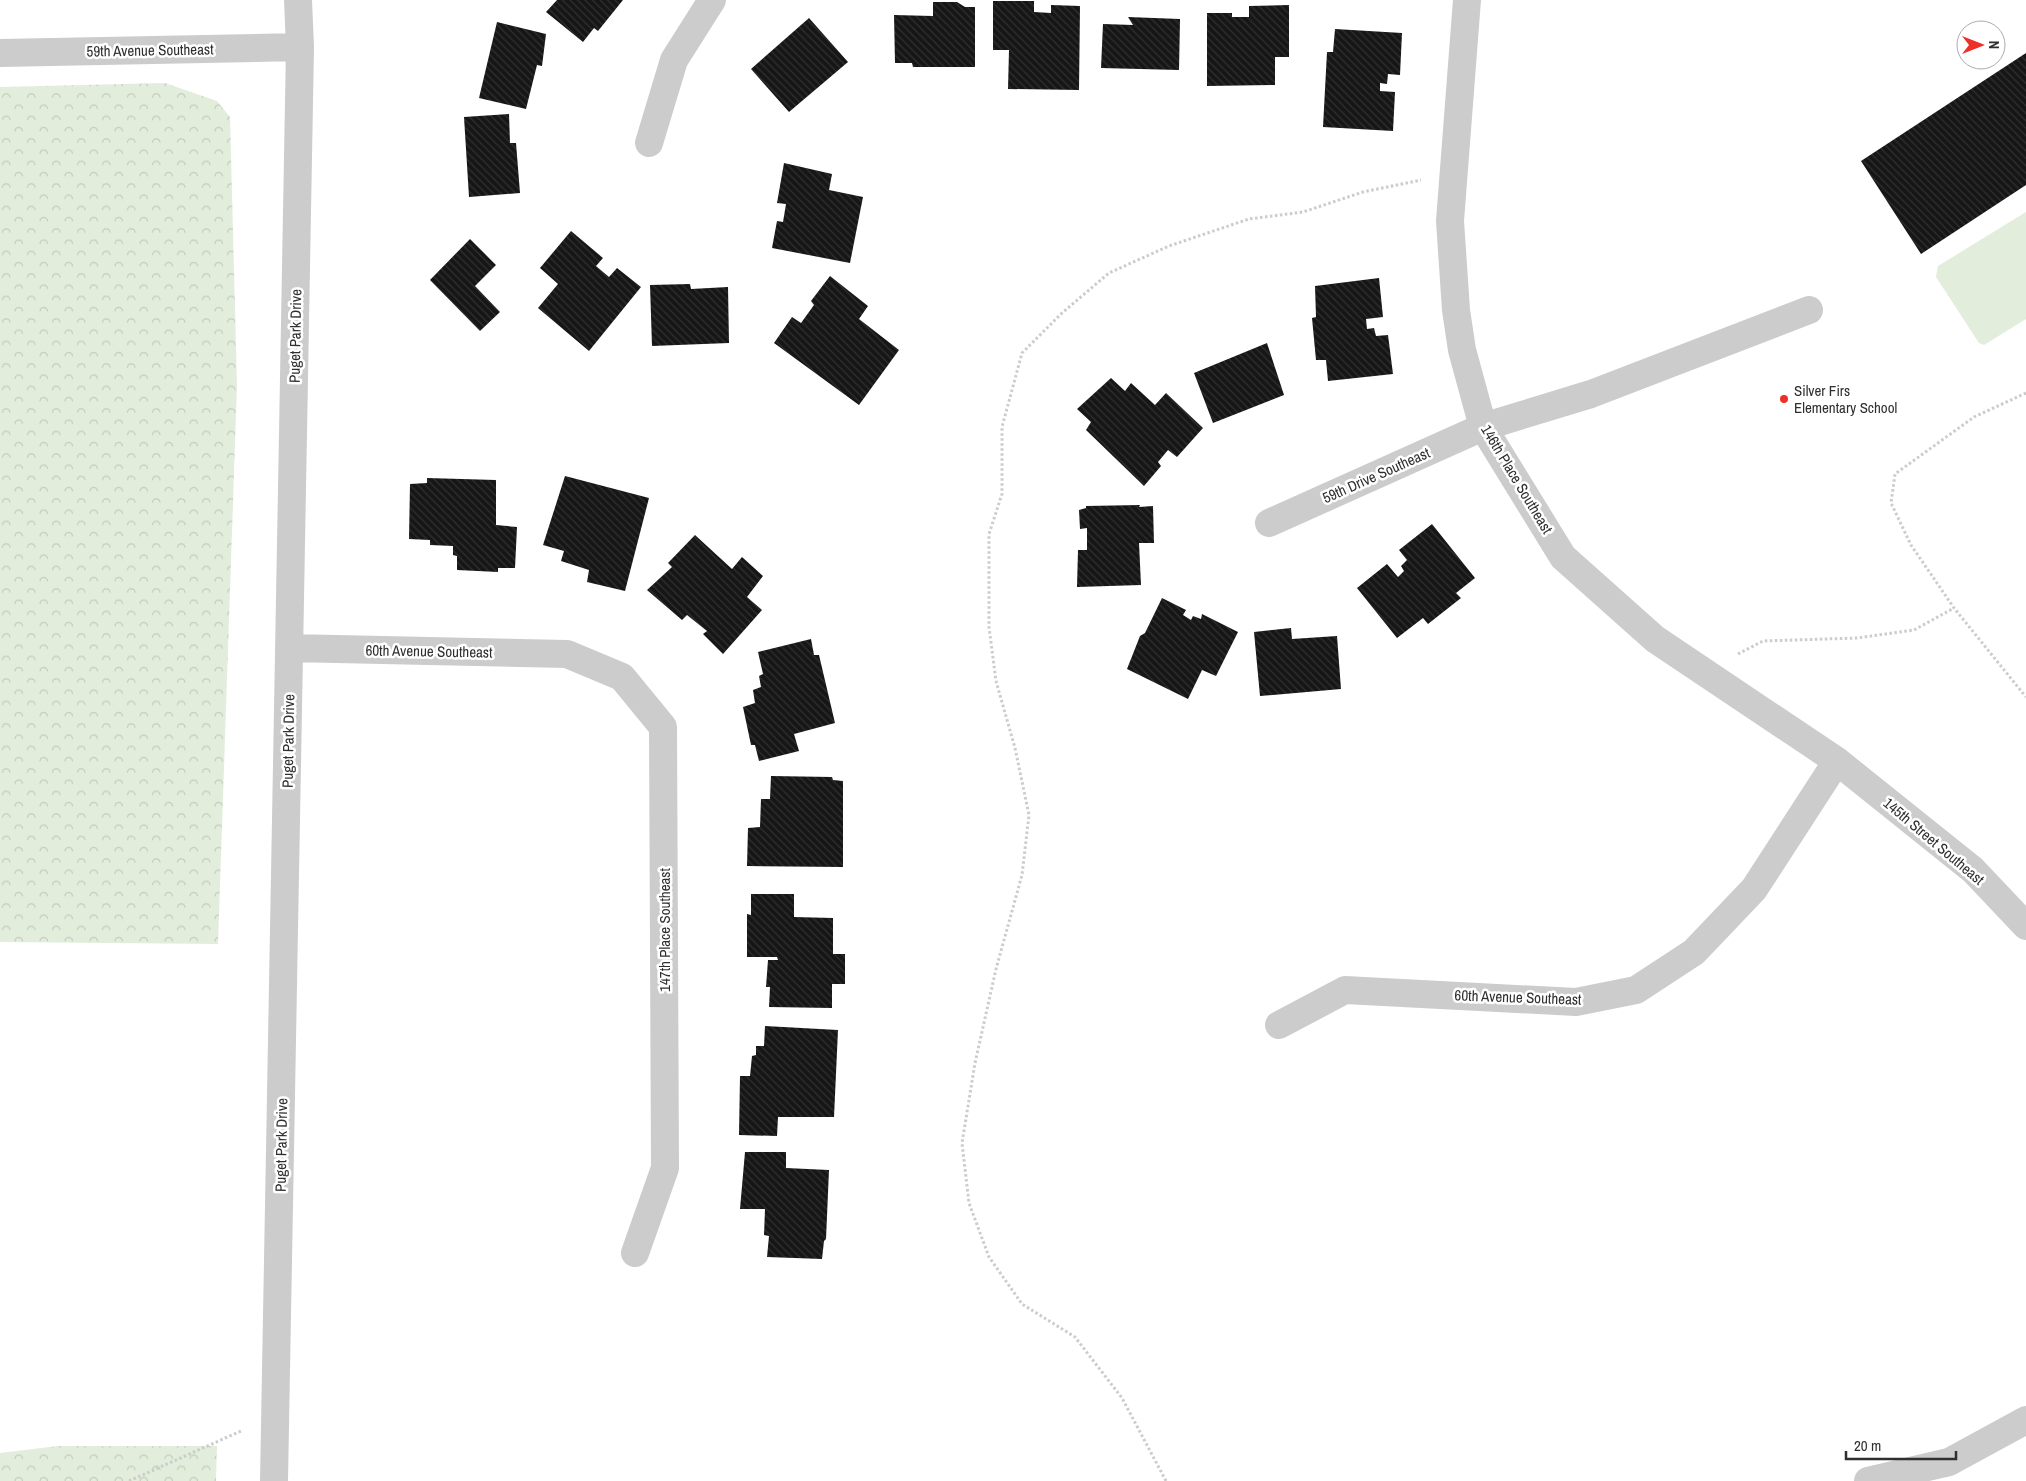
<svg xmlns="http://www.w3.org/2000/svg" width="2026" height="1481" viewBox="0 0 2026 1481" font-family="'Archivo Narrow',sans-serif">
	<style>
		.forest { fill: url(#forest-crowns) }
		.park { fill: #e3eddc }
		.building { fill: url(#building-back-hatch) }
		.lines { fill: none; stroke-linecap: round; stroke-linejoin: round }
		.path { stroke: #ccc; stroke-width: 3; stroke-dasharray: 2.5 2.5; stroke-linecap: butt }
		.minor { stroke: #ccc; stroke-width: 28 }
		.poi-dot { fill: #ee3128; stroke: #fff; stroke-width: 2 }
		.labels { text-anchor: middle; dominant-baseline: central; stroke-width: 5; stroke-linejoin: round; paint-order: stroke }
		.street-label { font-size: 15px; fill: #2f2f2f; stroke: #fff }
		.poi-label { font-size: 15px; fill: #2f2f2f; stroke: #fff; text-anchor: start }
	</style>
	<defs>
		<pattern id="forest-crowns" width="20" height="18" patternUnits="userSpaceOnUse" patternTransform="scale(1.25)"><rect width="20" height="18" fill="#e3eddc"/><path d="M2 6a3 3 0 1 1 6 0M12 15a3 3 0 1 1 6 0" fill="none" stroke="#c3ccbd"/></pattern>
		<pattern id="building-back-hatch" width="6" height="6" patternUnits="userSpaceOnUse" patternTransform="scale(1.25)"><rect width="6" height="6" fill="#161616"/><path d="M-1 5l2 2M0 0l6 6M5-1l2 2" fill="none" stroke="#303030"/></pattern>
	</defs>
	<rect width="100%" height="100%" fill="#fff"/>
	<!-- forest -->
	<path class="forest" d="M165,83L217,101L230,117L237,385L218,944L0,942V87Z
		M58,1446H217L216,1481H0V1453Z"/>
	<!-- park -->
	<path class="park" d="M2026,212V319L1984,345L1979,343L1936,277L1938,266Z"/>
	<!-- building -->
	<path class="building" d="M557,0H623L598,31L594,28L583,42L546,12Z
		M993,1H1034V12L1051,13V5L1080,6L1079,90L1008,89L1009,50H993Z
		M933,2H957L965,7H975V67H913L912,63H895L894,15L933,16Z
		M1289,5V57H1275V85L1207,86V13H1232V17H1249V6Z
		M1128,17L1180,19L1179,70L1101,68L1103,24L1133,25Z
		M809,18L848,62L789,112L751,69Z
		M497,22L546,34L542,66L537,65L526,109L479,98Z
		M1335,29L1402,33L1400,75L1388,74L1387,84L1380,83V91L1395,92L1393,131L1323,127L1327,52H1333Z
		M2026,53V185L1921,254L1861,161Z
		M509,114L510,143H516L520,193L469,197L464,117Z
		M784,163L832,174L829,190L863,197L850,263L772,248L777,221L783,222L786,204L777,203Z
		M571,231L603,258L596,266L609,277L617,268L641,287L589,351L538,308L558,284L540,268Z
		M470,239L496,265L475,286L500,312L480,331L430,280Z
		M830,276L868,306L859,319L899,350L859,405L774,343L792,317L801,323L814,305L811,301Z
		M1379,278L1383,317L1366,319L1367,329L1374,328L1376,336L1388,335L1393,374L1328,381L1326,360H1316L1312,318L1316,317L1315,286Z
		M690,284L691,289L728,287L729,343L652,346L650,285Z
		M1267,343L1284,395L1213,423L1194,373Z
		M1111,378L1125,391L1131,383L1155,405L1166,393L1203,428L1177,457L1168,450L1158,462L1161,466L1144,486L1086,430L1091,422L1077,409Z
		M565,476L649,498L625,591L587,582L589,570L561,561L564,551L543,545Z
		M427,478L496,480V525L517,527L515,568H498V572L457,570V556L453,555V546L430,545V540L409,539L410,484L427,483Z
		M1140,505L1139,507L1153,506L1154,543H1139L1141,585L1077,587L1078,550H1087V528L1080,529L1079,510L1086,508V506Z
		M1432,524L1475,578L1456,593L1461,598L1428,624L1423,618L1397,638L1357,588L1387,564L1398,577L1404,571L1401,566L1407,560L1399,550Z
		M695,535L732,569L742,557L763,576L747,597L762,610L723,654L703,634L707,631L687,615L682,620L647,590L672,567L668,563Z
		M1162,598L1186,610L1183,615L1191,620L1193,616L1201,619L1202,614L1238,632L1216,676L1202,670L1188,699L1127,669L1140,636L1145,633Z
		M1291,628L1292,639L1337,636L1341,689L1260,696L1254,632Z
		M811,639L814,655H819L835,723L794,734L799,751L759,761L755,745H751L743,707L755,703L753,690L761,687L759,676L763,674L758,652Z
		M771,776L832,777L833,780L843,781V867L747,866L748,828L760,827L761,799H770Z
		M751,894H794V917L833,918V954H845V984H832V1008L769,1007L770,987H766L768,960H778L777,957H747V914L751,915Z
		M765,1026L838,1030L834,1117H778L777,1136L739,1135L740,1076H750L752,1056L756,1055V1046H764Z
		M745,1152H786V1168L829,1170L826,1239L824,1241L822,1259L767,1257L769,1236L764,1235L765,1209H740Z"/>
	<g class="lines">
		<!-- path -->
		<path class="path" d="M2026,393L1974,417L1895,474L1891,503L1911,545L1954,608L2026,697
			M1738,654L1763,641L1857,638L1914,630L1954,608
			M129,1481L241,1431
			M1166,1481L1122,1398L1075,1337L1022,1304L989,1257L969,1203L962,1143L975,1063L996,969L1022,875L1029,815L1015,748L996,681L989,627V534L1002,494V427L1022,353L1062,313L1109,273L1169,246L1249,219L1303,212L1363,192L1421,180"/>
		<!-- minor -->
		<path class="minor" d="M1467,0L1450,221L1456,310L1462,350L1483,427L1563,557L1655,639L1837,761L1973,870L2026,926
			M0,53L300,47
			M649,143L674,60L712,0
			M1269,523L1483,427L1591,394L1809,310
			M290,648L567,654L622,677L663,727L665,1168L635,1253
			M1279,1025L1345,990L1576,1002L1636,990L1694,952L1754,889L1837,761
			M274,1481L300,47L298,0
			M1868,1481L1949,1462L2026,1420"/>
	</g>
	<!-- markers -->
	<circle class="poi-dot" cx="1784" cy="399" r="5"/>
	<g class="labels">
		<!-- street labels -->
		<g class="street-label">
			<text transform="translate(150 50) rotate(-1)">59th Avenue Southeast</text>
			<text transform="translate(295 336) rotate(-89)">Puget Park Drive</text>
			<text transform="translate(1376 475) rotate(-24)">59th Drive Southeast</text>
			<text transform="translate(1517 479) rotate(59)">146th Place Southeast</text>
			<text transform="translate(429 651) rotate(1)">60th Avenue Southeast</text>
			<text transform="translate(288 741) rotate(-89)">Puget Park Drive</text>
			<text transform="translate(1934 841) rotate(40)">145th Street Southeast</text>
			<text transform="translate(664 930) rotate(-90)">147th Place Southeast</text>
			<text transform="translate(1518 997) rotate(2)">60th Avenue Southeast</text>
			<text transform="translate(281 1145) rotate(-89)">Puget Park Drive</text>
		</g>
		<!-- poi labels -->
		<g class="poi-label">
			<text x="1794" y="390">Silver Firs<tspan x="1794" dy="17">Elementary School</tspan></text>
		</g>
	</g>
	<!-- north arrow -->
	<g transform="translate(1981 45) rotate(90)"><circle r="24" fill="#ffffff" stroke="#acacac"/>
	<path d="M0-4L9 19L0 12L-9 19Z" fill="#ee3128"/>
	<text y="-8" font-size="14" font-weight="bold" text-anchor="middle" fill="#2f2f2f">N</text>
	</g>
	<!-- scale -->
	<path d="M1846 1451v8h110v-8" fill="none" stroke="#2f2f2f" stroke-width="2.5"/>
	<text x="1854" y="1451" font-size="15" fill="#2f2f2f" stroke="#ffffff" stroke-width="4" paint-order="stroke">20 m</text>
</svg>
